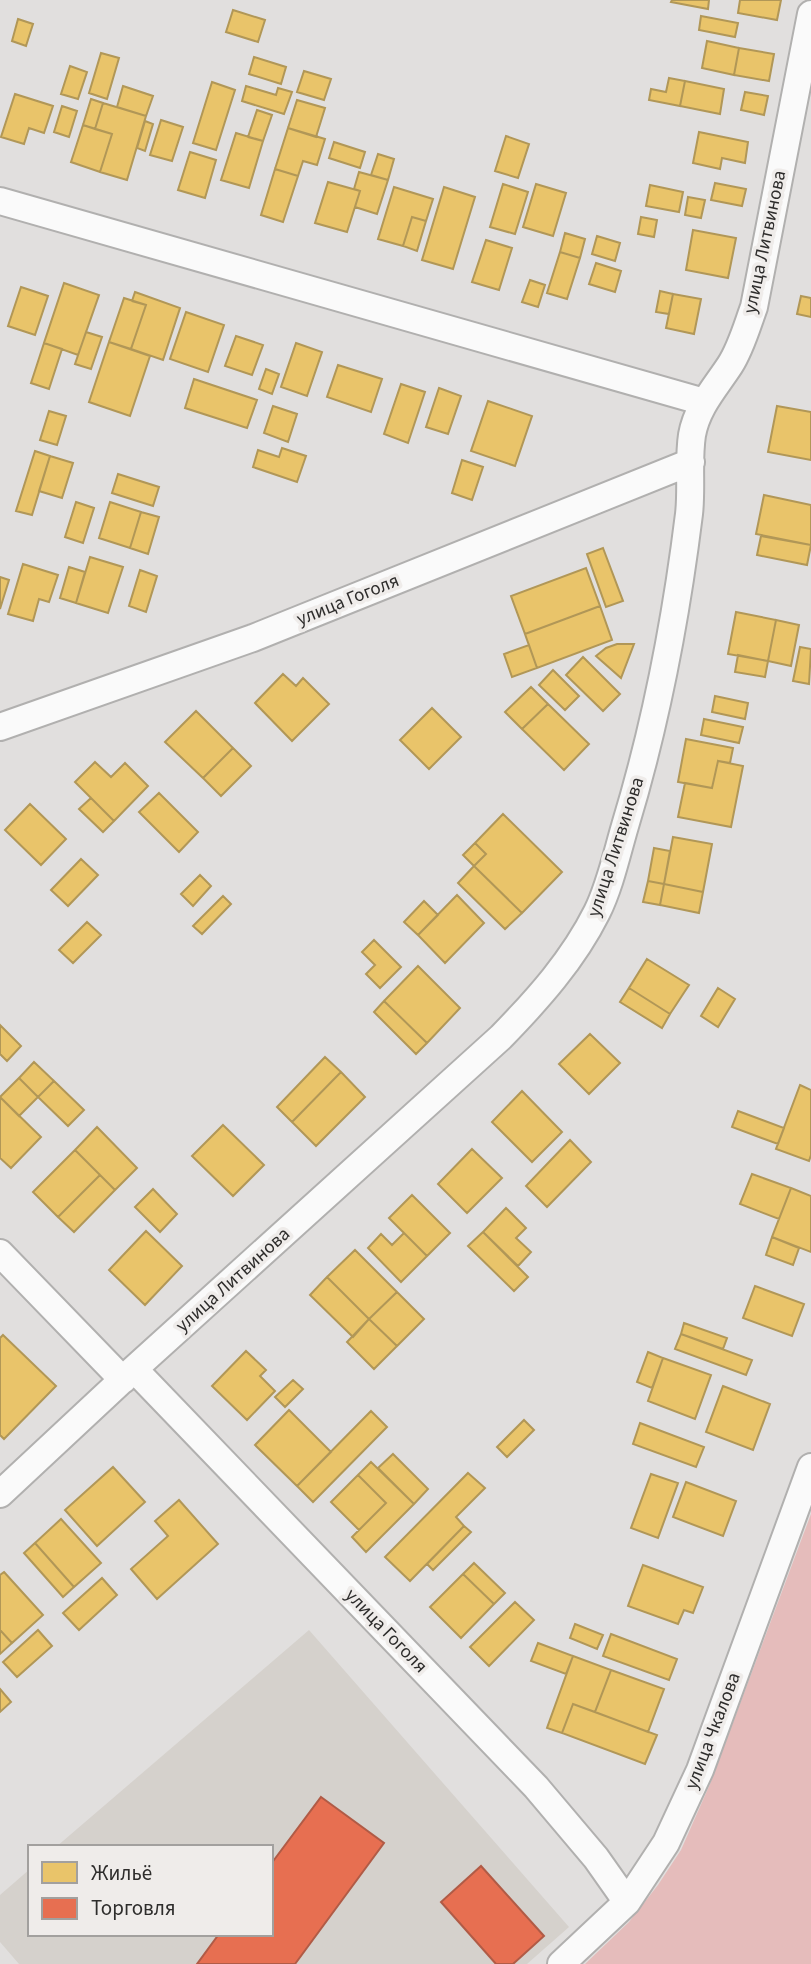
<svg xmlns="http://www.w3.org/2000/svg" width="811" height="1964" viewBox="0 0 811 1964" font-family="'Source Sans 3',sans-serif">
	<style>
		.built { fill: #d5d1cc }
		.green { fill: #e5bcbb }
		.homes { fill: #e9c46a; stroke: #b19757; stroke-width: 2 }
		.shops { fill: #e76f51; stroke: #b05b46; stroke-width: 2 }
		.lines { fill: none; stroke-linecap: round; stroke-linejoin: round }
		.street-casing { stroke: #b1b0af; stroke-width: 30 }
		.street { stroke: #fafafa; stroke-width: 26 }
		.labels { text-anchor: middle; dominant-baseline: central; stroke-width: 7; stroke-linejoin: round; paint-order: stroke }
		.street-label { font-size: 19px; fill: #2e2d2c; stroke: #efecea }
	</style>
	<rect width="100%" height="100%" fill="#e1dfde"/>
	<!-- built -->
	<path class="built" d="M309,1630L569,1927L527,1964H19L0,1942V1895L30,1869V1934H271V1847H56Z"/>
	<!-- green -->
	<path class="green" d="M811,1514V1964H585L629,1922L658,1885L681,1850L710,1784Z"/>
	<!-- homes -->
	<path class="homes" d="M672,0H709L708,9L671,2Z
		M740,0H781L777,20L738,13Z
		M233,10L265,20L258,42L226,32Z
		M701,16L738,23L735,37L699,30Z
		M18,19L33,24L26,46L12,41Z
		M707,41L739,48L734,75L702,68Z
		M739,48L774,54L769,81L734,75Z
		M101,53L119,58L107,99L89,93Z
		M254,57L286,67L281,84L249,74Z
		M70,66L87,72L78,99L61,94Z
		M304,71L331,79L324,100L297,92Z
		M669,78L685,81L680,106L649,100L651,89L666,92Z
		M685,81L724,89L720,114L680,106Z
		M212,82L235,90L216,150L193,143Z
		M123,86L153,96L146,116L117,107Z
		M246,86L276,95L278,88L292,92L284,114L242,101Z
		M745,92L768,96L764,115L741,110Z
		M15,94L53,106L44,133L29,128L24,144L1,137Z
		M91,99L103,103L95,129L83,125Z
		M297,100L325,108L316,137L288,128Z
		M103,103L146,116L127,180L100,172L112,134L95,129Z
		M62,106L77,111L69,137L54,132Z
		M257,110L272,115L263,141L248,137Z
		M161,120L183,127L172,161L150,155Z
		M145,121L153,124L145,151L137,148Z
		M83,125L112,134L100,172L71,162Z
		M288,128L325,139L317,165L303,161L298,176L275,169Z
		M699,132L748,142L745,163L722,158L720,169L693,163Z
		M236,133L263,141L249,188L221,180Z
		M506,136L529,144L518,178L495,171Z
		M334,142L365,152L360,168L329,158Z
		M190,152L216,160L205,198L178,190Z
		M378,154L394,159L388,180L371,175Z
		M275,169L298,176L283,222L261,215Z
		M359,172L388,180L377,214L355,207L360,191L354,189Z
		M328,182L360,191L347,232L315,223Z
		M715,183L746,189L742,206L711,200Z
		M503,184L528,192L515,234L490,227Z
		M536,184L566,193L553,236L523,227Z
		M650,185L683,192L679,212L646,206Z
		M394,187L433,199L426,221L412,217L403,246L378,239Z
		M444,187L475,197L453,269L422,260Z
		M688,197L705,200L701,218L685,215Z
		M412,217L426,221L417,251L403,246Z
		M641,217L657,220L654,237L638,234Z
		M693,230L736,238L728,278L686,270Z
		M565,233L585,239L580,258L560,252Z
		M597,236L620,243L615,261L592,254Z
		M486,240L512,248L499,290L472,282Z
		M560,252L580,258L567,299L547,293Z
		M596,263L621,271L615,292L589,284Z
		M530,280L545,285L538,307L522,302Z
		M64,283L99,295L78,355L44,343Z
		M21,287L48,296L35,335L8,326Z
		M660,291L673,294L669,314L656,312Z
		M135,292L180,308L163,360L131,349L146,305L132,301Z
		M673,294L701,299L694,334L666,328Z
		M801,296L811,298V317L797,314Z
		M124,298L146,305L131,349L109,342Z
		M186,312L224,325L208,372L170,359Z
		M86,332L102,337L91,369L75,364Z
		M236,336L263,345L252,375L225,366Z
		M109,342L150,356L130,416L89,402Z
		M44,343L62,349L49,389L31,383Z
		M296,343L322,352L307,396L281,387Z
		M338,365L382,379L371,412L327,397Z
		M266,369L279,374L272,394L259,389Z
		M194,379L257,400L247,428L185,408Z
		M401,384L425,392L408,443L384,434Z
		M439,388L461,396L448,434L426,427Z
		M488,401L532,416L515,466L471,451Z
		M273,406L297,414L288,442L264,433Z
		M777,406L811,412V460L768,452Z
		M49,411L66,416L57,445L40,440Z
		M282,448L306,456L297,482L253,467L258,450L279,457Z
		M35,451L50,456L32,515L16,511Z
		M50,456L73,463L62,498L39,491Z
		M462,460L483,467L472,500L452,493Z
		M118,474L159,487L153,506L112,493Z
		M764,495L811,505V545L756,534Z
		M76,502L94,508L83,543L65,537Z
		M110,502L141,512L130,548L99,538Z
		M141,512L159,517L148,554L130,548Z
		M761,536L811,545L807,565L757,555Z
		M603,548L623,601L606,607L587,554Z
		M90,557L123,567L108,613L76,603Z
		M23,564L58,575L49,602L39,599L33,621L8,614Z
		M69,567L85,572L76,603L60,598Z
		M586,568L600,606L525,634L511,596Z
		M140,570L157,576L146,612L129,606Z
		M0,577L9,580L0,609Z
		M600,606L612,640L537,668L525,634Z
		M736,612L776,620L768,661L728,654Z
		M776,620L799,625L791,666L768,661Z
		M617,644H634L621,678L596,656L606,648Z
		M529,645L537,668L512,677L504,654Z
		M800,647L811,649L809,684L793,681Z
		M738,655L768,661L765,677L735,672Z
		M583,657L620,694L603,711L566,675Z
		M553,670L579,696L565,710L539,685Z
		M283,674L296,686L303,678L329,704L292,741L255,703Z
		M531,687L548,704L522,729L505,712Z
		M715,696L748,703L745,719L712,712Z
		M548,704L589,744L564,770L522,729Z
		M432,708L461,737L429,769L400,740Z
		M196,711L233,748L203,778L165,742Z
		M704,719L743,727L739,743L701,735Z
		M686,739L733,748L730,763L718,761L712,788L678,782Z
		M233,748L251,766L221,796L203,778Z
		M718,761L743,766L731,827L678,817L685,783L712,788Z
		M95,762L111,777L125,763L148,786L114,821L75,782Z
		M159,793L198,832L179,852L139,812Z
		M91,798L114,821L103,832L79,809Z
		M30,804L66,839L41,865L5,830Z
		M503,814L562,872L522,913L474,866L486,854L475,843Z
		M673,837L712,844L703,892L664,884Z
		M475,843L486,854L474,866L463,855Z
		M654,848L670,851L664,884L648,881Z
		M81,859L98,875L68,906L51,890Z
		M474,866L522,913L505,929L458,883Z
		M200,875L211,886L193,906L181,894Z
		M648,881L664,884L660,905L643,902Z
		M664,884L703,892L699,913L660,905Z
		M457,895L484,923L445,963L418,935Z
		M223,896L231,904L202,934L193,926Z
		M424,901L438,915L418,935L404,922Z
		M87,922L101,935L73,963L59,950Z
		M374,940L401,967L380,988L366,974L375,965L362,952Z
		M647,959L689,985L670,1014L629,988Z
		M418,966L460,1008L427,1043L384,1001Z
		M629,988L670,1014L662,1028L620,1002Z
		M718,988L735,999L718,1027L701,1016Z
		M384,1001L427,1043L416,1054L374,1012Z
		M0,1025L21,1046L7,1061L0,1054Z
		M590,1034L620,1063L589,1094L559,1064Z
		M325,1057L341,1072L292,1122L277,1107Z
		M34,1062L54,1081L38,1097L19,1078Z
		M341,1072L365,1097L316,1146L292,1122Z
		M19,1078L38,1097L19,1116L0,1097Z
		M54,1081L84,1110L68,1126L38,1097Z
		M800,1085L811,1090V1155L809,1161L776,1149Z
		M522,1091L562,1132L532,1162L492,1122Z
		M0,1097L41,1137L11,1168L0,1158Z
		M738,1111L784,1128L778,1144L732,1127Z
		M223,1125L264,1165L233,1196L192,1156Z
		M97,1127L137,1168L115,1190L75,1150Z
		M570,1140L591,1162L547,1207L526,1186Z
		M472,1149L502,1178L467,1213L438,1184Z
		M75,1150L100,1175L58,1217L33,1192Z
		M752,1174L791,1188L779,1219L740,1204Z
		M100,1175L115,1190L74,1232L58,1217Z
		M791,1188L811,1196V1252L772,1237Z
		M153,1189L177,1214L160,1232L135,1207Z
		M412,1195L450,1233L427,1256L389,1218Z
		M506,1208L526,1228L516,1238L531,1252L518,1266L483,1232Z
		M146,1231L182,1266L145,1305L109,1270Z
		M483,1232L528,1277L514,1291L468,1246Z
		M404,1233L427,1256L401,1282L368,1248L381,1234L392,1245Z
		M772,1237L799,1248L793,1265L766,1255Z
		M355,1250L397,1292L369,1319L327,1277Z
		M327,1277L369,1319L353,1337L310,1295Z
		M755,1286L804,1304L792,1336L743,1318Z
		M397,1292L424,1319L397,1346L369,1319Z
		M369,1319L397,1346L374,1369L347,1342Z
		M684,1323L727,1338L723,1349L681,1334Z
		M681,1334L752,1360L746,1375L675,1349Z
		M3,1335L56,1386L4,1439L0,1435V1338Z
		M246,1351L266,1370L260,1376L275,1391L247,1420L212,1386Z
		M648,1352L663,1358L652,1388L637,1382Z
		M663,1358L711,1375L695,1419L648,1401Z
		M293,1380L303,1389L285,1407L275,1397Z
		M723,1386L770,1404L753,1450L706,1432Z
		M289,1410L331,1452L297,1486L255,1445Z
		M371,1411L387,1427L313,1502L297,1486Z
		M524,1420L534,1430L507,1457L497,1447Z
		M640,1423L704,1447L696,1467L633,1444Z
		M393,1454L428,1489L414,1504L378,1468Z
		M371,1462L414,1504L366,1552L352,1537L386,1503L358,1475Z
		M113,1467L145,1502L97,1546L65,1510Z
		M468,1473L485,1488L456,1517L464,1526L410,1581L385,1557Z
		M651,1474L678,1483L658,1538L631,1528Z
		M358,1475L386,1503L359,1530L331,1502Z
		M686,1482L736,1501L723,1536L673,1517Z
		M179,1500L218,1544L157,1599L131,1569L168,1536L155,1521Z
		M61,1519L101,1563L74,1587L35,1543Z
		M464,1526L471,1532L433,1570L427,1564Z
		M35,1543L74,1587L63,1597L24,1553Z
		M474,1563L505,1593L494,1604L463,1574Z
		M643,1565L703,1587L693,1613L684,1610L678,1624L628,1606Z
		M4,1572L43,1615L12,1643L0,1630V1575Z
		M463,1574L494,1604L461,1638L430,1607Z
		M102,1578L117,1595L79,1630L63,1613Z
		M515,1602L534,1620L489,1666L470,1647Z
		M575,1624L603,1635L597,1649L570,1638Z
		M0,1630L12,1643L0,1654Z
		M38,1630L52,1646L17,1677L3,1662Z
		M611,1634L677,1659L669,1680L603,1656Z
		M538,1643L573,1656L566,1674L531,1661Z
		M573,1656L611,1670L595,1712L573,1704L562,1733L547,1728Z
		M611,1670L664,1689L648,1732L595,1712Z
		M0,1689L11,1702L0,1712Z
		M573,1704L657,1735L645,1764L562,1733Z"/>
	<!-- shops -->
	<path class="shops" d="M321,1797L384,1843L295,1964H197L219,1934H271V1864Z
		M481,1866L544,1936L513,1964H496L441,1902Z"/>
	<g class="lines">
		<!-- street casing -->
		<g class="street-casing">
			<path id="street" d="M0,201L704,402
				M0,727L253,638L691,462
				M0,1253L123,1380
				M134,1369L536,1787L596,1858L627,1902
				M0,1494L134,1369L501,1037C538,999 573,960 597,912C610,886 617,853 625,826C656,724 676,619 689,514C692,488 688,461 692,435C697,407 715,388 730,365C741,348 747,326 754,307L811,14
				M561,1964L627,1902L666,1843L700,1770L811,1467"/>
		</g>
		<!-- street -->
		<use href="#street" class="street"/>
	</g>
	<g class="labels">
		<!-- street labels -->
		<g class="street-label">
			<text transform="translate(765 242) rotate(-78)">улица Литвинова</text>
			<text transform="translate(348 600) rotate(-22)">улица Гоголя</text>
			<text transform="translate(616 847) rotate(-72)">улица Литвинова</text>
			<text transform="translate(233 1280) rotate(-42)">улица Литвинова</text>
			<text transform="translate(386 1631) rotate(46)">улица Гоголя</text>
			<text transform="translate(713 1731) rotate(-69)">улица Чкалова</text>
		</g>
	</g>
	<!-- legend -->
	<rect x="28" y="1845" width="245" height="91" fill="#efecea" stroke="#a2a09e" stroke-width="2"/>
	<rect x="42" y="1862" width="35" height="21" fill="#e9c46a" stroke="#a2a09e" stroke-width="2"/>
	<text x="91" y="1880" font-size="21" fill="#2e2d2c">Жильё</text>
	<rect x="42" y="1898" width="35" height="21" fill="#e76f51" stroke="#a2a09e" stroke-width="2"/>
	<text x="91" y="1915" font-size="21" fill="#2e2d2c">Торговля</text>
</svg>
